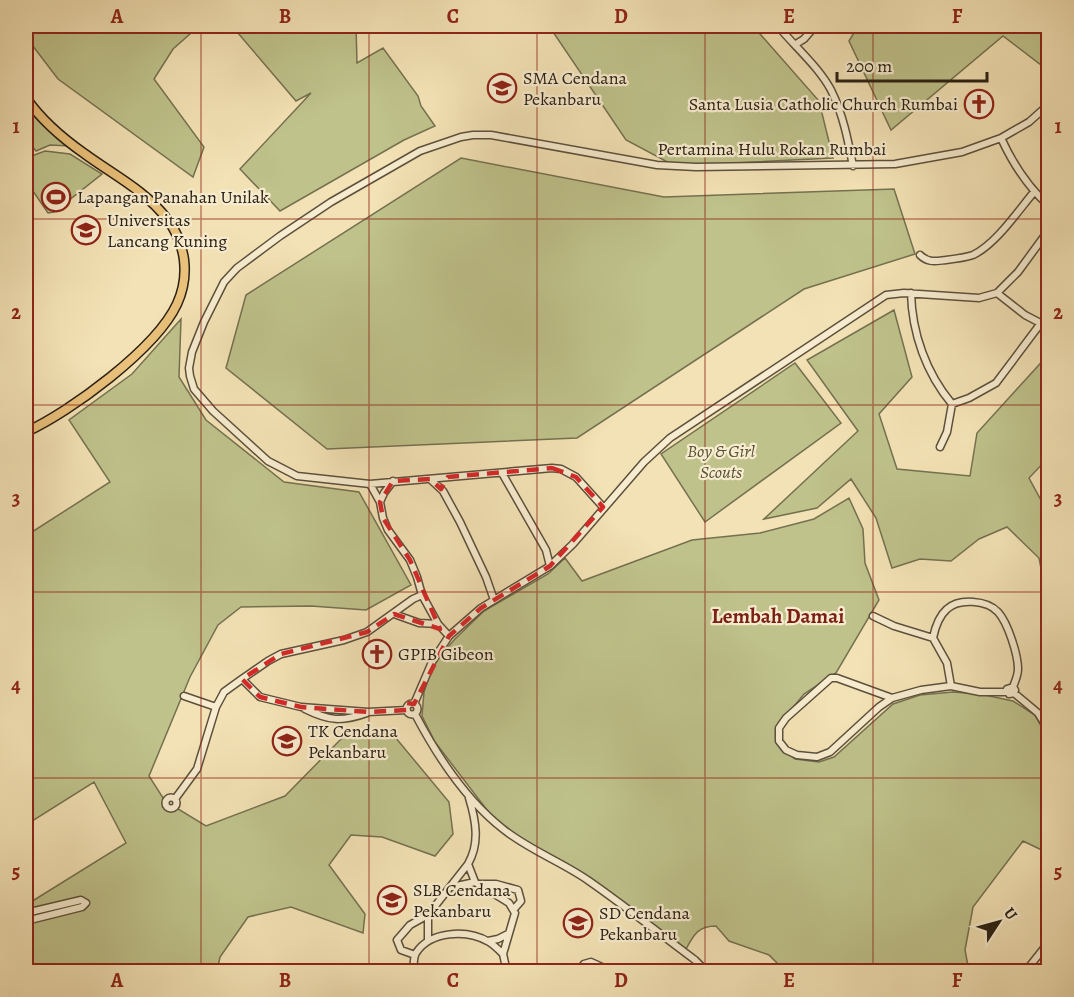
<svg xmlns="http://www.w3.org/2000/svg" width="1074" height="997" viewBox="0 0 1074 997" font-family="Alegreya,serif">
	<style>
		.green { fill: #bfc28b; stroke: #747150; stroke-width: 1.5 }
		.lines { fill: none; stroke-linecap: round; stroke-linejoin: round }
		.minor-casing { stroke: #5c503c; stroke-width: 9 }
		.major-casing { stroke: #2a2014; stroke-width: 11 }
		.minor { stroke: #f7eccf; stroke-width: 6 }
		.major { stroke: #eac17a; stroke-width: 8 }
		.marked { fill: none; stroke: #d62828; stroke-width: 4.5; stroke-dasharray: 12 8; stroke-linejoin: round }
		.grid { fill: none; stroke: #8f2418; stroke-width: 1.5; stroke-opacity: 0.55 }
		.labels { text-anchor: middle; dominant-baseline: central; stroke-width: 4.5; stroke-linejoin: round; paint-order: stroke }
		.poi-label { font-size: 18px; fill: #2a2014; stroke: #f7eccf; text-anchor: start }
		.street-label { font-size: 18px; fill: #2a2014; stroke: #f7eccf }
		.park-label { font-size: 18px; font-style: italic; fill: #575138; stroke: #f7eccf }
		.quarter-label { font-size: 21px; font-weight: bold; fill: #7a1f14; stroke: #f7eccf }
		.neatline { fill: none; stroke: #8f2418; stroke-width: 2 }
		.grid-label { font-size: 20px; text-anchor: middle; font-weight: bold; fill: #8f2418 }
	</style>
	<rect width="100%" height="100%" fill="#f3e2b5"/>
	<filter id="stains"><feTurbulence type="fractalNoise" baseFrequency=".00333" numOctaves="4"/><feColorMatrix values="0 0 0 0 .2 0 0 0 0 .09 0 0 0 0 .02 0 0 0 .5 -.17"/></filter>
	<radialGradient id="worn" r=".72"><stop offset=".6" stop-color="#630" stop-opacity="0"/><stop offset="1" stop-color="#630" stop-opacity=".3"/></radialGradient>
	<!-- green -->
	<path class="green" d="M26,26H199L173,49L154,79L204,147L193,177L58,79L26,37Z
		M232,26H356L357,63L383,48L418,96L421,106L435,126L404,140L280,211L240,169L311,93L296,101Z
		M549,26H753L819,101L833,158L675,166L626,140Z
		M858,26H1048V62L1045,68L1003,36L891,130L849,41Z
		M26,107L39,121L69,146L50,145L36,151L31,145L26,148Z
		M45,151L70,154L102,174L54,212L48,213L26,181V158Z
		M461,158L664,197L894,189L915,254L804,289L577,438L327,449L226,368L246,295Z
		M894,310L912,377L879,414L897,469L970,476L977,433L1048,355V458L1029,478L1048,513V604L1039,558L1007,527L979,539L951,561L920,559L892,568L876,518L851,479L817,508L764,519L858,431L807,360Z
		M181,319L179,377L206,420L284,482L359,492L411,585L366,610L311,606L241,607L218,625L190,677L149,776L165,801L168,808L175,807L206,826L285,796L344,736L395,737L449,802L453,834L435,856L382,837L351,835L329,865L365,914L363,933L291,907L248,917L220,957L217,971L26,972V905L126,843L94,782L26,825V772L30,769L26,762V526L32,532L110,482L69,420L132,374Z
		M795,363L841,423L705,522L661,454Z
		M849,498L863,529L865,563L879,600L836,673L804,694L777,727L780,747L795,759L819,762L834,757L893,704L920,695L953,692L980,694L1013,701L1035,715L1046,735L1048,749V853L1023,841L973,907L965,950L969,971H785L769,955L729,941L716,926C697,926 693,936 685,951L663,933L508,830L490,814L435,742L422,716L424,692L432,665L455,639L484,611L548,574L565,558L582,581L692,540L760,533L814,519Z"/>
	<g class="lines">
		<!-- minor casing -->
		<g class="minor-casing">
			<path id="minor" d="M778,26C795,47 818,66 831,90C843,114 848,140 853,166
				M796,44L804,39L815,26
				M1048,105L1029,122L1001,138C1013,164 1027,186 1048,205
				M1048,231L1018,272L997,293L1025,315L1048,327
				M920,255C928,263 935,261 946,260C955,259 964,258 973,255C996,244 1018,211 1034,192
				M911,293C912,333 926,373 952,404L969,398L996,383L1041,323
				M940,447L947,432L952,404
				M502,473L546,550L550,566
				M430,479L443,491L460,522L486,577L494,600
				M370,484L380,502L383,518L388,530L410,560L417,577L422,595L438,624L449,636
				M380,502L384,493L393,481
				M603,507L576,477L561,469L552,468L370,484L297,476L268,461L213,411L194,389L190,376L189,368L192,352L204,322L224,282L237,268L280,236L331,202L420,151L461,137L473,135H491L657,165L696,167L895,164L962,152L1001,138
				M394,614L419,623L438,624
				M873,616L894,626L933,638
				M951,686L947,663L933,638C935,628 939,616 947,609C959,598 987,600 998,612C1008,623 1018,655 1018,669C1018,676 1015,681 1013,687L1007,689L1009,694L1014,693L1015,690L1013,687
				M1014,693L1038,713L1048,729
				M184,696L216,707
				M892,698L837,678H831L786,718L779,728V741L786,750L797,755L817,757L830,752L879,707L892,698L921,690L951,686L980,692H1007
				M406.5 709a5.5 5.5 0 1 1 11 0a5.5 5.5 0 1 1-11 0Z
				M414,704L432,662L449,636L481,608L550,566L573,544L644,462L670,438L886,295L904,293L979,298L997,293
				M305,709C329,721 342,722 367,713
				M407,710L368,712L301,707L260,697L242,679L268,661L281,654L344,640L367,632L413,599L422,595
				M415,714C437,756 466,800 503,829C529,850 562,862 589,881C625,906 660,934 695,960L707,972
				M165.5 803a5.5 5.5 0 1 1 11 0a5.5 5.5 0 1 1-11 0Z
				M469,798C476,821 480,843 468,864L475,882L509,903L515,913L503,954L507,972
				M175,799L197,769L216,707L224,692L242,679
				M480,884H496L518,890L521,901L514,909
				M452,887L475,882
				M26,913L81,900L86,903
				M428,915V940
				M26,921L82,907L86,903
				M488,941L498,939L508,934
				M415,955L401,950L397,940L410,925L428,915L468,864
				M413,972C414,966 413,958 416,953C430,931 467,929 489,942C494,945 499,950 503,954
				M578,972L584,964L591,962L613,972
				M1025,972L1048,943"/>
		</g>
		<!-- major casing -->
		<g class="major-casing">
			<path id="major" d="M26,98C42,121 62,138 85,154C112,174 146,191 167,219C186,243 190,276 177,304C156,349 70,412 26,432"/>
		</g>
		<!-- minor -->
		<use href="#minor" class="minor"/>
		<!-- major -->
		<use href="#major" class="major"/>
	</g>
	<!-- marked area -->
	<path class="marked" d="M552,468L576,477L603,507L550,566L481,608L449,636L414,704L407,703V710L368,712L301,707L260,697L242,679L281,654L367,632L394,614L440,629L410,560L383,518L380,502L393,481L430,479L441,489L448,477Z"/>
	<!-- grid -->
	<path class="grid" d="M201,26V972M369,26V972M537,26V972M705,26V972M873,26V972M26,219H1048M26,405H1048M26,592H1048M26,778H1048"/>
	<!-- icons -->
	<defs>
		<g id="school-ring" transform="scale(1.5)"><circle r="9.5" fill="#f7eccf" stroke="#8f2418" stroke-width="1.5"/><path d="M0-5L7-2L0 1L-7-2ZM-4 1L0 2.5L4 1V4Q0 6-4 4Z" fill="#8f2418"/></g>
		<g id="church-ring" transform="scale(1.5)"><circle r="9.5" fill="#f7eccf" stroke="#8f2418" stroke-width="1.5"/><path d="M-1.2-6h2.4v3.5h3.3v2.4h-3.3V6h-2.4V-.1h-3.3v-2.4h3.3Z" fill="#8f2418"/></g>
		<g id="stadium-ring" transform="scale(1.5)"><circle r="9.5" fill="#f7eccf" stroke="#8f2418" stroke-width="1.5"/><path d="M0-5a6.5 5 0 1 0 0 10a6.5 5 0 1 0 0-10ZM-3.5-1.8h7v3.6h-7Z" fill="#8f2418"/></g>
		<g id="university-ring" transform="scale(1.5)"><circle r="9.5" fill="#f7eccf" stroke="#8f2418" stroke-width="1.5"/><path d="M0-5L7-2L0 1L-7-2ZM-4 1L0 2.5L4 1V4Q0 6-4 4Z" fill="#8f2418"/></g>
	</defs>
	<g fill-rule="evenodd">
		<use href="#school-ring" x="502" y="88"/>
		<use href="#church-ring" x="979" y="104"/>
		<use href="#stadium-ring" x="56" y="197"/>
		<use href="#university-ring" x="86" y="230"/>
		<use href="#church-ring" x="377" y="654"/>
		<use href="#school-ring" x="287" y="741"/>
		<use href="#school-ring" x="392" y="900"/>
		<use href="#school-ring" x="578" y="923"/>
	</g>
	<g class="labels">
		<!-- poi labels -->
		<g class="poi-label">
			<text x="523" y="78">SMA Cendana<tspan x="523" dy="21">Pekanbaru</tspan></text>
			<text x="958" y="104" text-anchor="end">Santa Lusia Catholic Church Rumbai</text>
			<text x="77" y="197">Lapangan Panahan Unilak</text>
			<text x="107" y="220">Universitas<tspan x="107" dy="21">Lancang Kuning</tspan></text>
			<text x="398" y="654">GPIB Gibeon</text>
			<text x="308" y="731">TK Cendana<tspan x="308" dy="21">Pekanbaru</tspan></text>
			<text x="413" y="890">SLB Cendana<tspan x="413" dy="21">Pekanbaru</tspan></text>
			<text x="599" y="913">SD Cendana<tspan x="599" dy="21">Pekanbaru</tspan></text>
		</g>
		<!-- street labels -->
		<g class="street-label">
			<text x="772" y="149">Pertamina Hulu Rokan Rumbai</text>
		</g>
		<!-- park labels -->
		<g class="park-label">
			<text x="721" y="451">Boy &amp; Girl<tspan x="721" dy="21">Scouts</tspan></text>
		</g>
		<!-- quarter labels -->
		<g class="quarter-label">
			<text x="778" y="616">Lembah Damai</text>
		</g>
	</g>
	<!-- margin -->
	<rect width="1074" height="997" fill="none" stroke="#f3e2b5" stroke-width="66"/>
	<!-- north arrow -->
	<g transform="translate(999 922) rotate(54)" stroke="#f7eccf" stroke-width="4.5" paint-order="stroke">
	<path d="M0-4.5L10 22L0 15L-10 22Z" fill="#2a2014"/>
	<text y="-9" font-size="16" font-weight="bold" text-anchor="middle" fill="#2a2014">U</text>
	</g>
	<!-- scale -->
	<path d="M837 72v9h150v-9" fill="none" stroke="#2a2014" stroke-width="3"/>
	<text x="846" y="72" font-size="18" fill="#2a2014" stroke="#f7eccf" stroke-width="4.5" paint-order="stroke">200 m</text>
	<rect x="33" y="33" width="1008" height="931" class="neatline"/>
	<g class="grid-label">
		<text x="117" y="23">A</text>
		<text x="285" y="23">B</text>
		<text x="453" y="23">C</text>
		<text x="621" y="23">D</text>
		<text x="789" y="23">E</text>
		<text x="957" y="23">F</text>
		<text x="16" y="133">1</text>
		<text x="1058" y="133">1</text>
		<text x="16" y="319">2</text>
		<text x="1058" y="319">2</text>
		<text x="16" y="505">3</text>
		<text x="1058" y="505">3</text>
		<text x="16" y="692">4</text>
		<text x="1058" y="692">4</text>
		<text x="16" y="878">5</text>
		<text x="1058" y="878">5</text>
		<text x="117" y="987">A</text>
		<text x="285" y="987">B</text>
		<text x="453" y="987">C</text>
		<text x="621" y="987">D</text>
		<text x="789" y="987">E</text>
		<text x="957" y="987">F</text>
	</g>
	<rect width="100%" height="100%" filter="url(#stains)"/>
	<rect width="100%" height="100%" fill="url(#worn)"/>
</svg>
